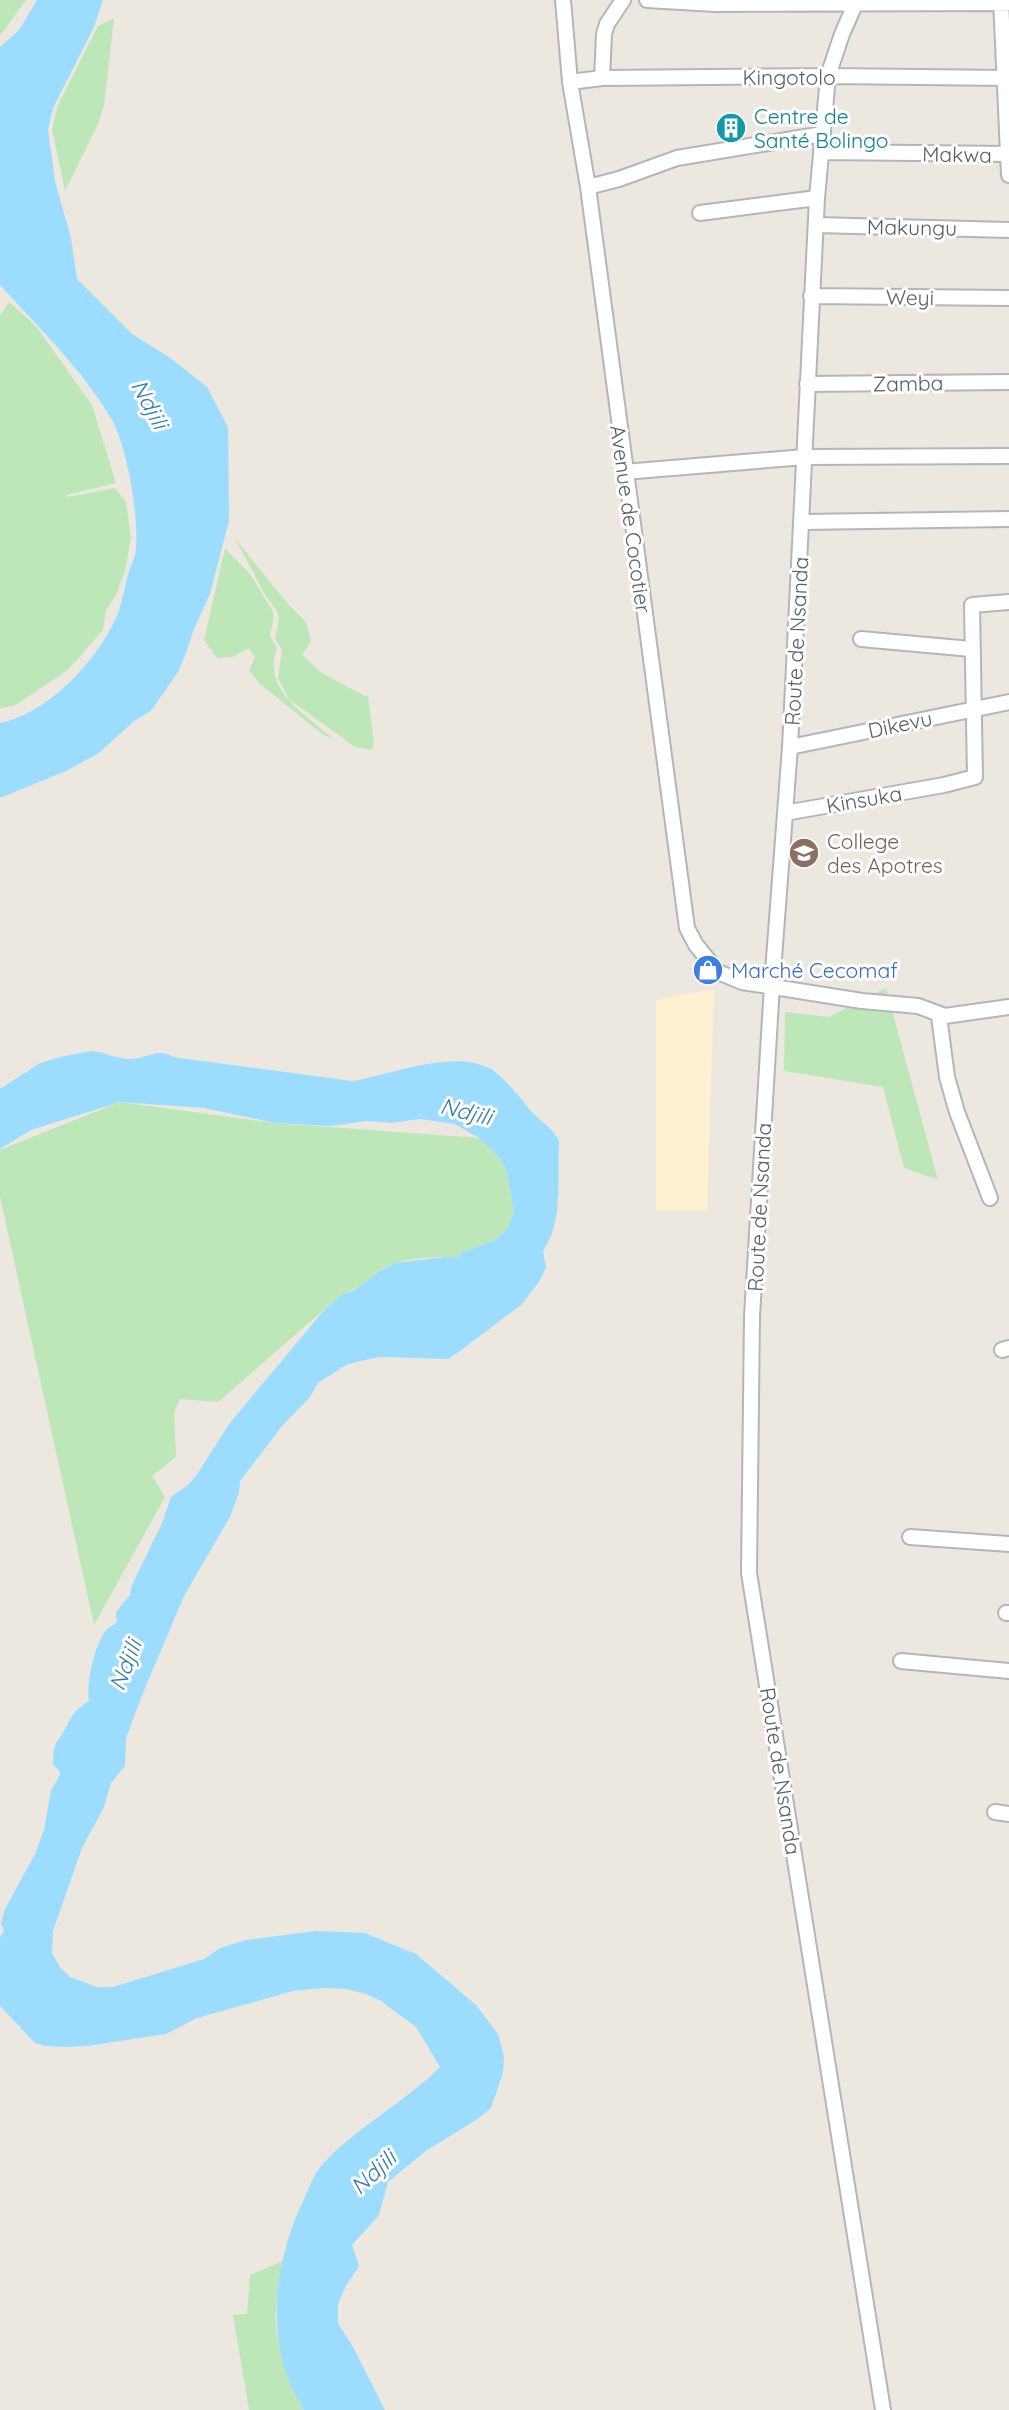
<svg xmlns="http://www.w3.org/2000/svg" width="1009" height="2410" viewBox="0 0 1009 2410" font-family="Quicksand,sans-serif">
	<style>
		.commercial { fill: #fff0d1 }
		.green { fill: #bde7b9 }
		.water { fill: #9cddff }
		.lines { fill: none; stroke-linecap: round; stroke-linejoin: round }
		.minor-casing { stroke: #b2b6bb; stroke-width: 18 }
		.minor { stroke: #fff; stroke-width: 14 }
		.labels { text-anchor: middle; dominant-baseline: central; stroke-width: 6; stroke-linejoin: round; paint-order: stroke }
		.street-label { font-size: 21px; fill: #585d61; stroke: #fff }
		.culture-label { font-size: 21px; fill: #0d838f; stroke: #fff; text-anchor: start }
		.education-label { font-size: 21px; fill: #785e54; stroke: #fff; text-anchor: start }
		.shop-label { font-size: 21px; fill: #366cbe; stroke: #fff; text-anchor: start }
		.water-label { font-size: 23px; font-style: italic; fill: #327aad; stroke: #fff }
	</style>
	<rect width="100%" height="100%" fill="#ece8df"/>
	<!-- commercial -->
	<path class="commercial" d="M714,989L707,1210H656V1000Z"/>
	<!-- green -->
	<path class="green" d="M0,0H26L0,36Z
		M114,18L104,105L98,124L65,191L52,129L58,105L98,26Z
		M9,302L36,326L92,405L116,483L66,495L68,497L115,488L126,502L131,538L125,571L116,595L106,610L103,630L68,670L14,706L0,708V316Z
		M234,537L287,603L306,622L311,641L302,655L322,673L365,696L368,695L374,745L371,750L355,747L289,699L278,678L282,650L275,638L279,618L277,611L266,596Z
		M225,548L250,574L272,610L274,616L270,636L277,649C261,691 306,714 333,739L322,734L259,683L249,670L255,657L249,648L232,657L217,658L204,640Z
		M886,988L938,1180L904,1168L883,1087L784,1071L785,1012L829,1017Z
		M120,1102L275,1123L479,1138L500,1158L507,1172L514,1214L507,1229L497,1239L461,1253L457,1258C440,1256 411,1258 395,1263C375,1270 363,1289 342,1294L218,1402L180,1399L174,1412L176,1457L152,1476L165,1497L94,1625L0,1197V1150Z
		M283,2261C281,2277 277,2294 276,2310C274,2345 289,2379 304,2410H249L233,2315L247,2314L250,2275Z"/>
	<!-- water -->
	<path class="water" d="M37,0H103L94,27L53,108L48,130L55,181L71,238L77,279L132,334L169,357L207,387L228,427L229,521L210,594L194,629L186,653L178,672L151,711L134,721L99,753L66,771L0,798V723C48,713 94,664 115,620C122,606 124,589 128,574C130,567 134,561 135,554C141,525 127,446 112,420C82,369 39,328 0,285V47L19,30Z
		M92,1051C105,1052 117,1059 130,1059C146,1059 158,1047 173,1057L352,1081C390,1075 452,1049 489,1068C499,1072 523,1100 530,1110C540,1121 552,1127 559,1141C557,1175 564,1222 543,1251L546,1268L539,1282L521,1305L460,1351L448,1359L379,1357L348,1364L318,1383L310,1397L283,1425L240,1481L239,1492L230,1517L184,1596L143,1693L126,1738L125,1766L111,1783L104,1807L82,1848L53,1931L52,1953L60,1967L70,1977L97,1987H113L204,1959L220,1948L246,1940L316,1931L365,1933L416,1954L476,2005L498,2034L504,2056L503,2073L491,2108L479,2118L426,2151L388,2182L379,2215L352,2245L359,2266L346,2286L338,2304V2323L353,2347L385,2410H304C298,2399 291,2388 287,2376C267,2320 278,2252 304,2199C309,2189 313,2175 321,2166C356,2127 403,2104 440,2067L416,2027L381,2001L366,1994L346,1989L324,1988L293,1991L197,2018L166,2034L87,2046L65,2047L45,2046L35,2043L0,2006V1938L4,1931L1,1924L4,1911L35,1854L44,1830L51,1790L60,1775L59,1770L53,1765C54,1741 54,1748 65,1729C75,1712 72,1712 89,1701C86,1682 94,1649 104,1633C107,1628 113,1625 117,1622L116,1612L130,1595L132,1585L162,1523L171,1497L188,1485L198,1473L229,1424L325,1309L342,1294L353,1291L378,1272L394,1263L445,1257L457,1258L461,1253L497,1239L507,1229L514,1213L507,1172L500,1158L479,1138L455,1124L420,1119L391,1123L367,1121L330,1126L275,1123L204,1108L120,1102L31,1130L0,1149V1089L40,1063L64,1056Z"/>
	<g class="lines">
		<!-- minor casing -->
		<g class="minor-casing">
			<path id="minor" d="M563,0L570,82L588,187L687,928L696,945L718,972L742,982L862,1001L918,1006L945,1016L1009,1007
				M647,0L716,4L1009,3
				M857,0L842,34L828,76L817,198L790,747L772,985L752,1316L749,1573L883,2410
				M1001,0L1009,175
				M602,78L604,34L607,24L623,0
				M570,82L602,78L828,76L1009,78
				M822,152L1009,154
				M588,187L619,179L677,158L823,134
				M700,213L817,198
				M816,225L1009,230
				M811,296L1009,298
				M807,384L1009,382
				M624,472L805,457L1009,456
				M802,522L1009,519
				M861,639L971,649
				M790,747L1009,702
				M785,813L944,785L975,777L972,605L1009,602
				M939,1016L947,1077L957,1112L990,1198
				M1002,1350L1009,1348
				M910,1537L1009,1544
				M1006,1613H1009
				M901,1661L1009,1671
				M995,1812L1009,1814"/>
		</g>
		<!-- minor -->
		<use href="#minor" class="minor"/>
	</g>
	<!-- icons -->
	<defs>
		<g id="building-disc" transform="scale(1.575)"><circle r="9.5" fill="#0f9aa8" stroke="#fff"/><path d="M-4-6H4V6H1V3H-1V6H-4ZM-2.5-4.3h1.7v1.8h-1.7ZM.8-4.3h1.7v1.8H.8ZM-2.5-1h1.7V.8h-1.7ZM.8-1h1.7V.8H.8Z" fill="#fff"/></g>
		<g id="school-disc" transform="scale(1.575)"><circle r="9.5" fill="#8d6e63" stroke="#fff"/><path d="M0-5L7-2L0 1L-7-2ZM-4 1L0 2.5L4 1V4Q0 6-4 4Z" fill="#fff"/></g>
		<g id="shop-disc" transform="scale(1.575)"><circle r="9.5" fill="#3f7fe0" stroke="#fff"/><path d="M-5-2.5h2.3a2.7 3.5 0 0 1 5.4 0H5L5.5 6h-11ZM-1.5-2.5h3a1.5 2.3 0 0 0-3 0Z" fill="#fff"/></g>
	</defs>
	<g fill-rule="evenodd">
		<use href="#building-disc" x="731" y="128"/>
		<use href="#school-disc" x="804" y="853"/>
		<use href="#shop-disc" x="708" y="970"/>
	</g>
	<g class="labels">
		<!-- street labels -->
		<g class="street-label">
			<text x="789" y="77">Kingotolo</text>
			<text transform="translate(957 154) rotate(1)">Makwa</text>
			<text transform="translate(912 227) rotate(1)">Makungu</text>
			<text transform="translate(910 297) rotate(1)">Weyi</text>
			<text transform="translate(908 383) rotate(-1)">Zamba</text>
			<text transform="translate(631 519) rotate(82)">Avenue de Cocotier</text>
			<text transform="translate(796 641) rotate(-87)">Route de Nsanda</text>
			<text transform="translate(900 724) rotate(-12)">Dikevu</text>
			<text transform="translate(864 799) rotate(-10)">Kinsuka</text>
			<text transform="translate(759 1207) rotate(-87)">Route de Nsanda</text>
			<text transform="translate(781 1771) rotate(81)">Route de Nsanda</text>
		</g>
		<!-- culture labels -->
		<g class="culture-label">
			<text x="754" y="116">Centre de<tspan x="754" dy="24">Santé Bolingo</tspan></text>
		</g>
		<!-- education labels -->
		<g class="education-label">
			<text x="827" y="841">College<tspan x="827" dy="24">des Apotres</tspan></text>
		</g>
		<!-- shop labels -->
		<g class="shop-label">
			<text x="731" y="970">Marché Cecomaf</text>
		</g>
		<!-- water labels -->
		<g class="water-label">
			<text transform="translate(150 404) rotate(62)">Ndjili</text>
			<text transform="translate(466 1111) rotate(14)">Ndjili</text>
			<text transform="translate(125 1665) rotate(-69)">Ndjili</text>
			<text transform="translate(373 2172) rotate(-43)">Ndjili</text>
		</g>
	</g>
</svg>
